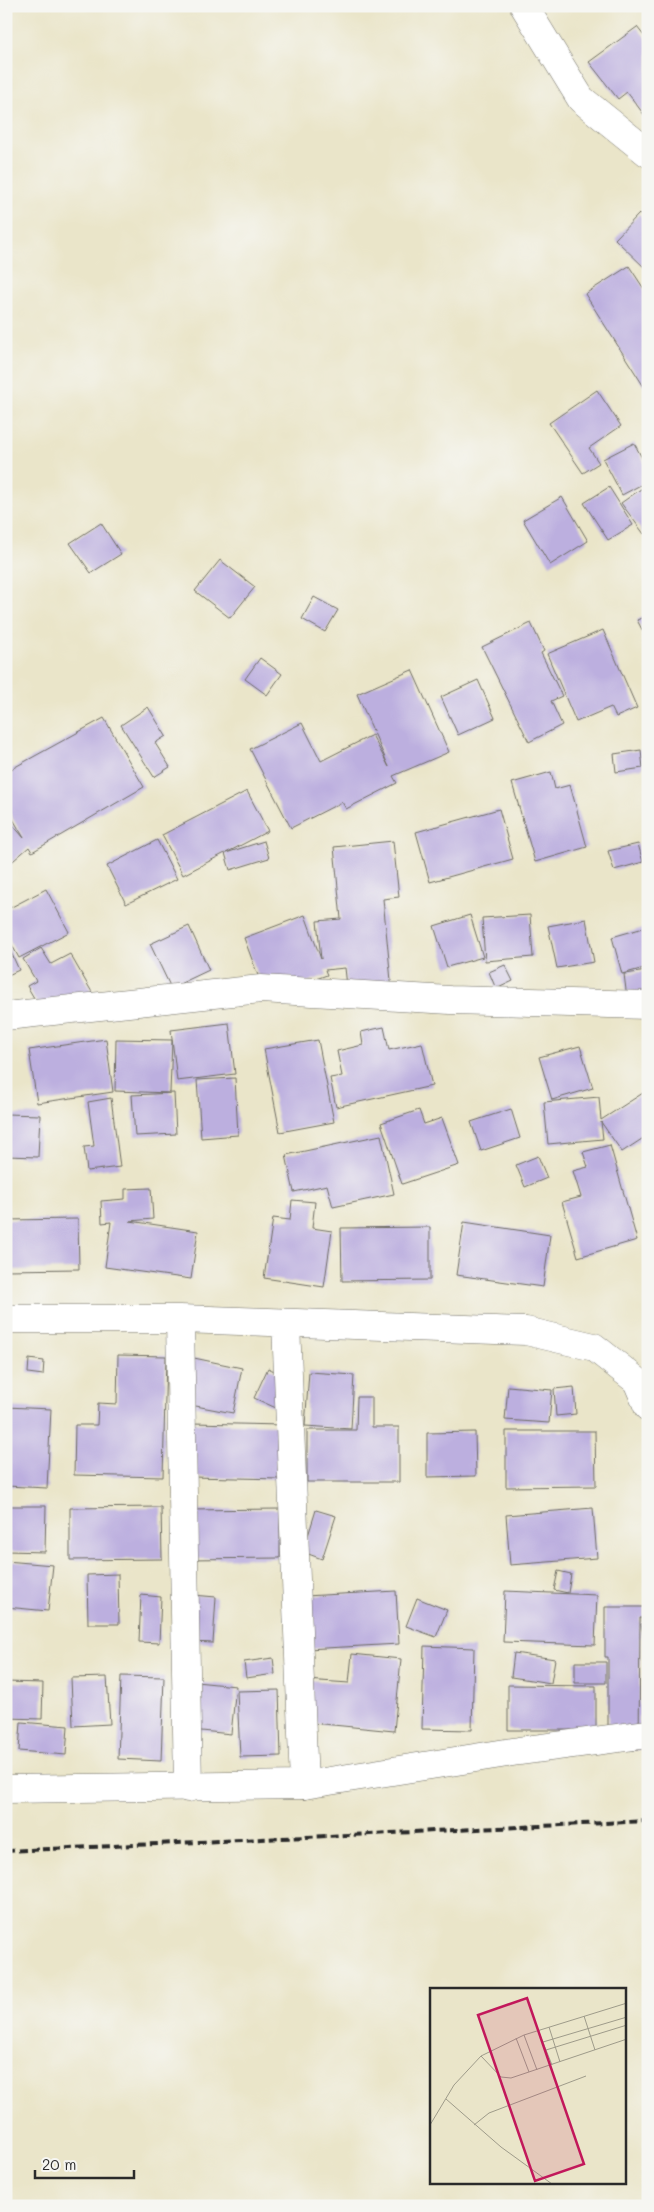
<svg xmlns="http://www.w3.org/2000/svg" width="654" height="2212" viewBox="0 0 654 2212" font-family="Mali,sans-serif">
	<style>
		.building { fill: #bcafdf }
		.lines { fill: none; stroke-linecap: round; stroke-linejoin: round }
		.street-casing { stroke: #6e6c62; stroke-width: 29 }
		.secondary-casing { stroke: #6e6c62; stroke-width: 29 }
		.street { stroke: #fff; stroke-width: 28 }
		.secondary { stroke: #fff; stroke-width: 28 }
		.rail { stroke: #2b2b2b; stroke-width: 4; stroke-dasharray: 8 4; stroke-linecap: butt }
		.inset-road { fill: none; stroke: #9e9b8a; stroke-width: 1 }
		.view { fill: #c2185b; fill-opacity: 0.15; stroke: #c2185b; stroke-width: 2.5 }
		.inset-edge { fill: none; stroke: #2b2b2b; stroke-width: 2.5 }
	</style>
	<rect width="100%" height="100%" fill="#f6f6f2"/>
	<filter id="ink" filterUnits="userSpaceOnUse"><feTurbulence type="fractalNoise" baseFrequency=".02" numOctaves="2"/><feDisplacementMap in="SourceGraphic" scale="10" xChannelSelector="R" yChannelSelector="G"/><feConvolveMatrix kernelMatrix="1 2 1 2 8 2 1 2 1" color-interpolation-filters="sRGB"/></filter>
	<filter id="wash" filterUnits="userSpaceOnUse"><feTurbulence type="fractalNoise" baseFrequency=".0096" numOctaves="4" result="noise"/><feDisplacementMap in="SourceGraphic" scale="20" xChannelSelector="R" yChannelSelector="G"/><feGaussianBlur stdDeviation="1.12" result="paint"/><feColorMatrix in="noise" values="0 0 0 0 0 0 0 0 0 0 0 0 0 0 0 0 0 1.4 0 .05"/><feComposite in="paint" operator="in"/></filter>
	<g filter="url(#wash)">
		<rect width="100%" height="100%" fill="#eae5c9"/>
		<g id="blocks">
			<!-- building -->
			<path class="building" d="M637,27L648,41V120L627,92L618,99L589,62Z
				M639,214L648,222V271L615,239Z
				M629,266L648,295V393L585,294Z
				M597,390L621,426L589,448L599,463L583,473L549,423Z
				M634,443L648,469V481L622,495L603,459Z
				M648,484V532L644,534L621,503Z
				M609,487L633,525L608,540L584,503Z
				M562,497L588,541L550,565L523,520Z
				M101,523L121,554L91,573L70,543Z
				M220,560L255,587L230,618L195,591Z
				M314,597L338,610L325,632L302,619Z
				M648,615V641L637,620Z
				M531,623L544,651L541,653L562,696L551,701L562,725L529,742L482,647Z
				M603,630L637,708L616,717L611,707L576,722L547,654Z
				M260,658L282,674L267,695L245,679Z
				M412,670L449,752L393,776L397,783L346,809L342,802L291,828L250,749L302,723L321,761L372,735L389,767L357,694Z
				M478,680L495,718L458,735L441,697Z
				M148,707L166,736L155,743L170,767L154,777L121,725Z
				M104,718L144,787L32,852L29,847L6,867V817L24,838L6,807V772Z
				M641,750L643,768L616,772L614,754Z
				M551,772L555,789L570,785L587,847L535,862L512,783Z
				M247,791L268,831L226,853L264,841L269,858L230,870L225,853L183,875L162,835Z
				M499,809L513,859L430,882L416,832Z
				M157,840L177,879L126,904L107,866Z
				M393,841L399,897L383,899L392,991L348,995L345,968L325,970L327,975L266,997L244,938L305,915L321,959L317,921L341,919L334,847Z
				M638,844L643,862L614,870L608,851Z
				M46,889L69,932L19,958L6,934V910Z
				M470,915L483,957L447,967L434,926Z
				M530,915L533,957L485,961L482,918Z
				M586,919L594,962L557,968L548,926Z
				M189,926L209,970L171,988L150,944Z
				M647,927L648,967L622,974L612,937Z
				M6,941L19,970L6,976Z
				M41,948L51,964L70,954L93,994L47,1020L27,986L36,981L23,959Z
				M505,965L513,981L496,989L489,972Z
				M648,971V996L627,998L624,974Z
				M229,1023L235,1074L177,1081L171,1030Z
				M384,1027L389,1050L422,1043L432,1086L336,1107L330,1078L342,1076L337,1051L363,1045L361,1032Z
				M106,1039L113,1092L37,1103L29,1050Z
				M116,1039L172,1040L170,1093L115,1091Z
				M318,1040L334,1122L280,1132L264,1049Z
				M580,1046L593,1088L552,1100L539,1057Z
				M235,1078L238,1135L201,1138L197,1080Z
				M174,1093L176,1134L135,1136L132,1095Z
				M643,1093L648,1101V1135L622,1152L601,1122L603,1139L548,1144L544,1102L599,1097L601,1120Z
				M111,1098L120,1167L87,1171L84,1147L94,1146L88,1102Z
				M511,1109L520,1138L481,1151L471,1122Z
				M419,1110L424,1124L442,1118L459,1165L402,1184L381,1123Z
				M6,1114L40,1115L38,1157L6,1156Z
				M381,1135L394,1194L333,1207L327,1185L294,1192L286,1155Z
				M610,1145L637,1240L578,1257L562,1202L581,1197L573,1171L588,1167L583,1152Z
				M538,1156L547,1178L525,1187L516,1165Z
				M151,1188L153,1219L130,1221L198,1231L191,1279L105,1267L111,1222L102,1223L101,1201L125,1199V1189Z
				M292,1200L315,1202L312,1228L332,1231L324,1287L264,1278L273,1218L290,1220Z
				M78,1219L79,1269L6,1270V1220Z
				M464,1222L550,1235L543,1287L456,1275Z
				M430,1227V1280L342,1281L341,1228Z
				M118,1355L166,1356L163,1477L74,1475L75,1425H97L98,1403L117,1404Z
				M194,1358L242,1368L233,1413L185,1404Z
				M29,1359L44,1361L43,1375L28,1373Z
				M268,1368L289,1378L276,1408L254,1398Z
				M309,1372L354,1375L351,1429L305,1426Z
				M508,1386L552,1390L549,1423L505,1420Z
				M574,1387L576,1414L556,1416L554,1389Z
				M357,1397H372V1427H399V1482H307V1430H356Z
				M6,1407L51,1409L47,1488L6,1486Z
				M192,1423L282,1425L280,1479L191,1477Z
				M506,1431H595L596,1486L506,1487Z
				M475,1432L476,1476L427,1477V1433Z
				M6,1506H46L45,1552L6,1551Z
				M161,1507L162,1559L70,1560V1508Z
				M593,1508L597,1558L510,1565L506,1515Z
				M280,1509V1558L189,1559V1510Z
				M316,1510L336,1516L322,1559L303,1552Z
				M6,1561L53,1565L48,1611L6,1607Z
				M558,1571L571,1574L568,1593L554,1590Z
				M118,1574L119,1624H88L87,1575Z
				M396,1591L399,1644L307,1649L305,1596Z
				M505,1591L597,1595L595,1645L503,1642Z
				M141,1595L161,1597L159,1643L139,1642Z
				M193,1595L216,1597L213,1643L190,1642Z
				M417,1598L447,1610L436,1637L406,1626Z
				M605,1607H644V1618H640L639,1750H608V1657H605Z
				M648,1622V1654H647L641,1624Z
				M424,1646L474,1648L472,1730L422,1729Z
				M514,1653L555,1659L551,1683L511,1677Z
				M352,1654L401,1659L394,1731L302,1722L306,1680L349,1683Z
				M273,1658L275,1674L246,1678L244,1662Z
				M575,1662H606V1683H575Z
				M121,1676L164,1677L161,1761L118,1759Z
				M107,1677L110,1724L73,1726L71,1678Z
				M186,1681L236,1686L231,1734L182,1729Z
				M6,1682L43,1683L42,1719L6,1718Z
				M508,1685L596,1686V1730H508Z
				M279,1690L281,1756L240,1757L237,1691Z
				M21,1722L68,1726L66,1755L19,1751Z"/>
		</g>
	</g>
	<g filter="url(#ink)">
		<use href="#blocks" fill-opacity="0" stroke="#6e6c62" stroke-width="1"/>
		<g class="lines">
			<!-- street casing -->
			<g class="street-casing">
				<path id="street" d="M524,6L581,99L648,153
					M6,1016L261,989L450,1000L648,1005
					M6,1319H180L526,1331L594,1347L637,1381L648,1407
					M180,1319L188,1788
					M286,1323L304,1785"/>
			</g>
			<!-- secondary casing -->
			<g class="secondary-casing">
				<path id="secondary" d="M6,1789L304,1785L519,1751L648,1734"/>
			</g>
			<!-- street -->
			<use href="#street" class="street"/>
			<!-- secondary -->
			<use href="#secondary" class="secondary"/>
			<!-- rail -->
			<path class="rail" d="M6,1851L648,1821"/>
		</g>
	</g>
	<!-- overview -->
	<g transform="translate(430 1988)">
		<rect width="196" height="196" fill="#eae5c9"/>
		<path class="inset-road" d="M154,28L165,62M119,39L130,74M108,42L122,77M94,47L107,82M86,50L99,84M113,54L197,29M116,62L197,37M51,68L71,89L81,90L197,51M16,111L71,159L122,196M0,137L24,97L51,68L94,47L197,15M44,137L59,125L156,88"/>
		<path class="view" d="M97,10L154,176L105,193L48,27Z"/>
		<rect width="196" height="196" class="inset-edge"/>
	</g>
	<!-- margin -->
	<rect width="654" height="2212" fill="none" stroke="#f6f6f2" stroke-width="25"/>
	<!-- scale -->
	<path d="M35 2170v8h99v-8" fill="none" stroke="#2b2b2b" stroke-width="2.5"/>
	<text x="42" y="2170" font-size="15" fill="#2b2b2b" stroke="#f6f6f2" stroke-width="4" paint-order="stroke">20 m</text>
</svg>
